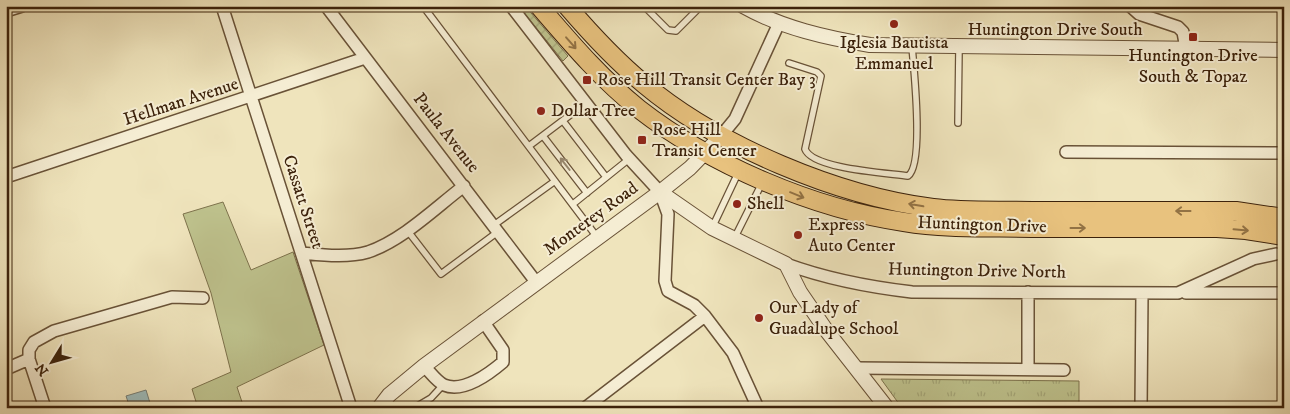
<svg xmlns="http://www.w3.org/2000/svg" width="1290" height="414" viewBox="0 0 1290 414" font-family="'IM FELL DW Pica',serif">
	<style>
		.grass { fill: #bec28d; stroke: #7d724c }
		.park { fill: url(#park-tufts); stroke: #7d724c }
		.garden { fill: url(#garden-furrows); stroke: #7d724c }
		.water { fill: #9ebcbb; stroke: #777e75 }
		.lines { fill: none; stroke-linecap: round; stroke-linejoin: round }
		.service-casing { stroke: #695237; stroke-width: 8 }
		.minor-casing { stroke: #695237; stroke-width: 14 }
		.tertiary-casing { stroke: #695237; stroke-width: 16 }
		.primary-casing { stroke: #3c220b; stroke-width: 20 }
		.service { stroke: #f5edd3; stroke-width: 5.5 }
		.minor { stroke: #f5edd3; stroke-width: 11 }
		.tertiary { stroke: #f5edd3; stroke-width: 14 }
		.primary { stroke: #e8c27e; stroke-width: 18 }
		.oneway { stroke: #927244 }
		.oneway2 { stroke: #98886f }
		.poi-dot { fill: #8f2418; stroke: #f5edd3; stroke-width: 2 }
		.labels { text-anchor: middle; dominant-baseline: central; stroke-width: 4; stroke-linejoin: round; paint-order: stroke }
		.street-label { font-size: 18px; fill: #3c220b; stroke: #f5edd3 }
		.poi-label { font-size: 18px; fill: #3c220b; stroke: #f5edd3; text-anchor: start }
	</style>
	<defs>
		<pattern id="park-tufts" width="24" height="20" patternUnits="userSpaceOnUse" patternTransform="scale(1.25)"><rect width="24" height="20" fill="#bec28d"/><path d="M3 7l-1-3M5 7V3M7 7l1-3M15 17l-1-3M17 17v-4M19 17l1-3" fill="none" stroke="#a4a678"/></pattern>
		<pattern id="garden-furrows" width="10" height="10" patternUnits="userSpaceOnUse" patternTransform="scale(1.25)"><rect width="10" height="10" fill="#bec28d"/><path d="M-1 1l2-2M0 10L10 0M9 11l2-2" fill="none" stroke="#a4a678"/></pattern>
	</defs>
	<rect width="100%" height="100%" fill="#efe4bc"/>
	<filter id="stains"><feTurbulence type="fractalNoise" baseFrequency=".004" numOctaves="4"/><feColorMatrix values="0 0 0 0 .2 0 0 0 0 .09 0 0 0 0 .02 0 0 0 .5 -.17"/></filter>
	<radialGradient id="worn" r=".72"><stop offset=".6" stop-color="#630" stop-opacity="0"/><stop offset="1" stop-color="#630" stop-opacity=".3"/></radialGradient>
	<!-- grass -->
	<path class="grass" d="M223,202L251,270L293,252L324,345L237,387L244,408H198L192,389L231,372L211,293L183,214Z"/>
	<!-- park -->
	<path class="park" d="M881,379L1079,381V408H902Z"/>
	<!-- garden -->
	<path class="garden" d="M525,6L568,56L563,61L521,9Z"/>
	<!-- water -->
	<path class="water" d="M146,390L150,403L130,408L126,396Z"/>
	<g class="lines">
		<!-- service casing -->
		<g class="service-casing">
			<path id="service" d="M423,6L597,237
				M644,6L668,30L676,31L701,6
				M789,63L817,72L821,76L805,149C812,169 888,173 908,176C924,165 914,69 912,47
				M563,121L606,177
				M958,123L959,48
				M543,136L587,193
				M529,146L586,103
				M573,204L629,159
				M494,225L555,181
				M712,228L738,173
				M407,230L441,274L499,231
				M734,239L762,183
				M414,408L431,398L443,385"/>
		</g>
		<!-- minor casing -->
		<g class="minor-casing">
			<path id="minor" d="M222,6L351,408
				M326,6L536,282
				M511,6L626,155L660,192L668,214L665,281L668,291L694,305L705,316L733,353L758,408
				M1130,6L1139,14L1178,27L1183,32L1186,49
				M6,11L22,6
				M721,136L735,119L779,23
				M1066,152L1284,153
				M6,177L365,58
				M302,253C323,255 347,258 368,252C403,240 435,208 464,186
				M786,264C827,279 869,287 912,292L1178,293L1253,259L1276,254
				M1028,292V369
				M1186,293H1284
				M29,359L45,408
				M424,366C430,372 437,382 444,385C463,393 489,374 503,362V350L483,321
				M856,368L1064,370
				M6,369L29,359V350L34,342L54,331L172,297L203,298
				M585,408L705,316
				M1141,408L1142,293"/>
		</g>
		<!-- tertiary casing -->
		<g class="tertiary-casing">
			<path id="tertiary" d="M743,6C782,28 827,38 870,45L1284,50
				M660,192L712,228L786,264L800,292L826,330L887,408
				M379,408L389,395L424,366L660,192L690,168L721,136"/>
		</g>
		<!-- primary casing -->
		<g class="primary-casing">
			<path id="primary" d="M539,6C570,42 601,79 639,109C711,165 814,209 904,222C946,229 989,227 1032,228C1094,228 1156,228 1217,228L1246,230L1284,236
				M567,6C591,34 616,61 644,84C718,146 838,196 933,208C965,212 999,210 1032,211C1100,211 1168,211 1236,211L1284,218"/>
		</g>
		<!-- service -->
		<use href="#service" class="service"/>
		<!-- minor -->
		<use href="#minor" class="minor"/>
		<!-- tertiary -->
		<use href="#tertiary" class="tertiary"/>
		<!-- primary -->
		<use href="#primary" class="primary"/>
	</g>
	<!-- one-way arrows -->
	<defs><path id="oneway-shaft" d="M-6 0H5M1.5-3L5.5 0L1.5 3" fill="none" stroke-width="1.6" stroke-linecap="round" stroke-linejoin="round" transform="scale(1.25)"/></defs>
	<g class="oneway">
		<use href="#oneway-shaft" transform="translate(571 43) rotate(49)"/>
		<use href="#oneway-shaft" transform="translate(797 195) rotate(22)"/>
		<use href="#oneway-shaft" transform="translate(916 205) rotate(-170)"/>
		<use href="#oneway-shaft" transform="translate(1183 211) rotate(-180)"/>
		<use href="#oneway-shaft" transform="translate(1078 228)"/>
		<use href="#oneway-shaft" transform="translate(1241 230) rotate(5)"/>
	</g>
	<use class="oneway2" href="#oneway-shaft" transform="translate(565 164) rotate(-128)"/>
	<!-- markers -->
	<g class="poi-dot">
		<circle cx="894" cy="24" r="5"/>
		<rect x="1188" y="32" width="10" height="10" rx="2.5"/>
		<rect x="582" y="75" width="10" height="10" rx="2.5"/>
		<circle cx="541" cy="111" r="5"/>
		<rect x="637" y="135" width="10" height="10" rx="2.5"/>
		<circle cx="737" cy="204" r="5"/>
		<circle cx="798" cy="235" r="5"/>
		<circle cx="759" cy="318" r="5"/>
	</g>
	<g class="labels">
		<!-- street labels -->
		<g class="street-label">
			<text x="1055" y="30">Huntington Drive South</text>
			<text transform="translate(181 102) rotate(-18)">Hellman Avenue</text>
			<text transform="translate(446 133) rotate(52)">Paula Avenue</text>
			<text transform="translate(303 202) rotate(72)">Cassatt Street</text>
			<text transform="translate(591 219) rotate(-36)">Monterey Road</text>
			<text transform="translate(982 225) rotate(2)">Huntington Drive</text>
			<text transform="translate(977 271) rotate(1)">Huntington Drive North</text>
		</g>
		<!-- poi labels -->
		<g class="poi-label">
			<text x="894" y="43" text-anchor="middle">Iglesia Bautista<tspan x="894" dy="21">Emmanuel</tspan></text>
			<text x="1193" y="56" text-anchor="middle">Huntington Drive<tspan x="1193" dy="21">South &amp; Topaz</tspan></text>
			<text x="597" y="80">Rose Hill Transit Center Bay 3</text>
			<text x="551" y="111">Dollar Tree</text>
			<text x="652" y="130">Rose Hill<tspan x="652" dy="21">Transit Center</tspan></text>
			<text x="747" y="204">Shell</text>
			<text x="808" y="225">Express<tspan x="808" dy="21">Auto Center</tspan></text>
			<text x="769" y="308">Our Lady of<tspan x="769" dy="21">Guadalupe School</tspan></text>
		</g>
	</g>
	<!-- margin -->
	<rect width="1290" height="414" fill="none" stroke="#efe4bc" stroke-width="25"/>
	<rect x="8" y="8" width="1275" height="399" fill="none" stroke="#3c220b" stroke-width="2.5"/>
	<rect x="12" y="12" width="1265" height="389" fill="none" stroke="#3c220b"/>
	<!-- north arrow -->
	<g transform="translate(52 362) rotate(233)" stroke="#f5edd3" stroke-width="4" paint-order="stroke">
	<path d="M0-4L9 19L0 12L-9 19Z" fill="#3c220b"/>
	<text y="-8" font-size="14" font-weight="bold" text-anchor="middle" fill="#3c220b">N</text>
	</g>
	<rect width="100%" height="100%" filter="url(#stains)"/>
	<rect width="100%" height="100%" fill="url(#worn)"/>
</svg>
